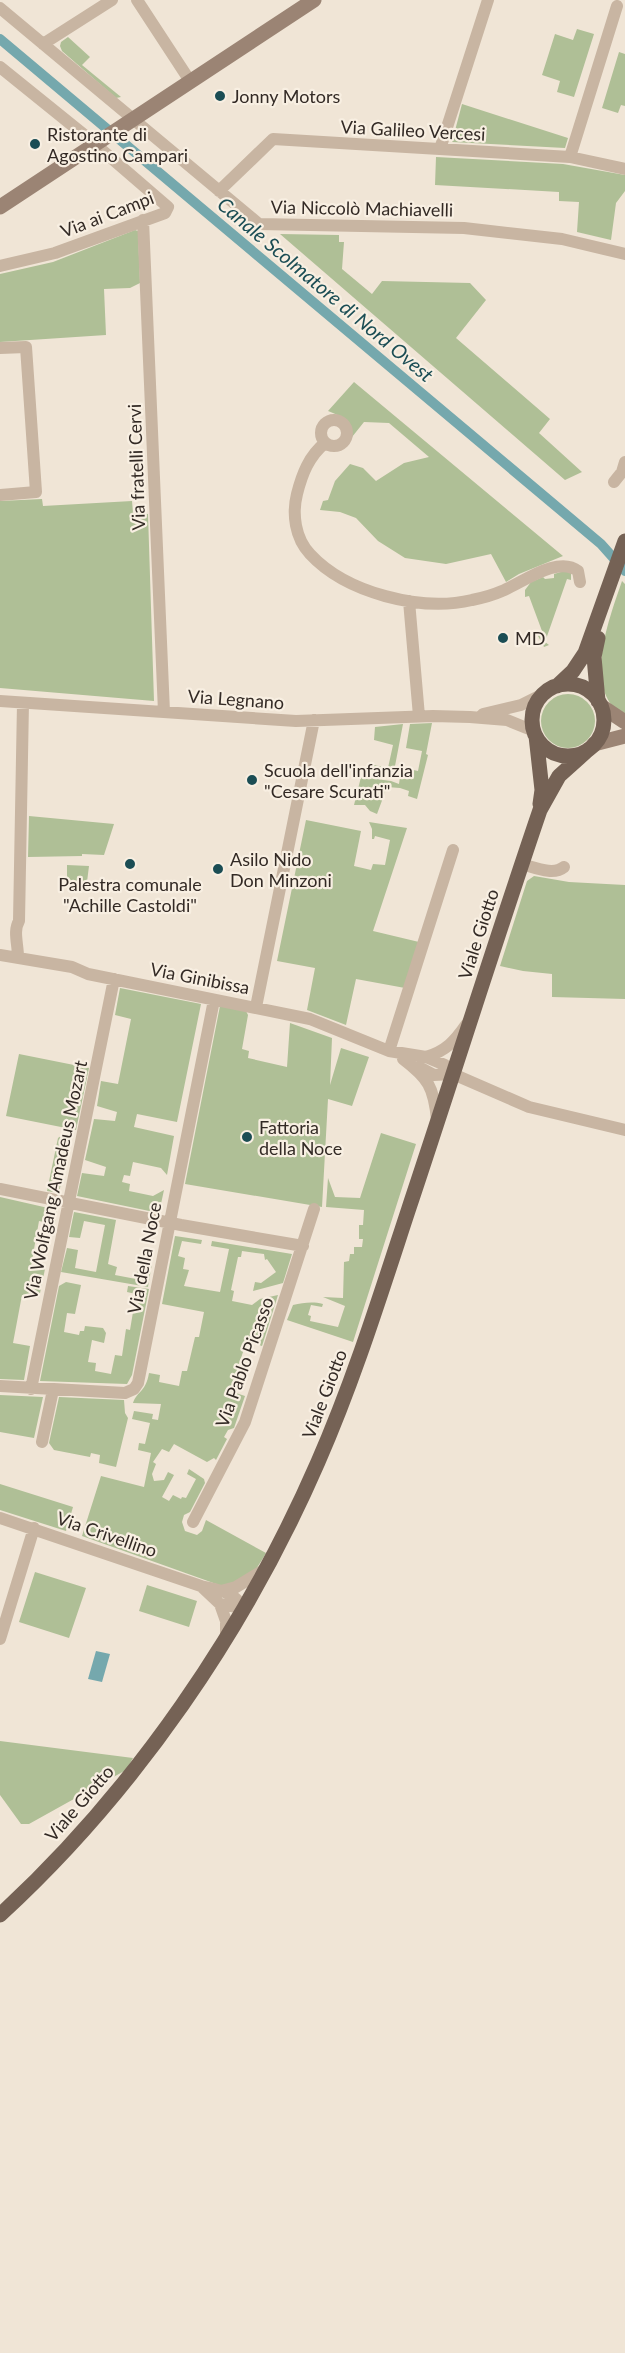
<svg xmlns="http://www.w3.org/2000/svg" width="625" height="2353" viewBox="0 0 625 2353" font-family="Lato,sans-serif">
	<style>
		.green { fill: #afbf96 }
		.water { fill: #75a8ad }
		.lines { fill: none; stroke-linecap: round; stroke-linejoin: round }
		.canal { stroke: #75a8ad; stroke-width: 10 }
		.street { stroke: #c8b5a2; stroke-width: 12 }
		.secondary { stroke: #9b8474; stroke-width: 15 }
		.primary { stroke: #756255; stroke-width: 15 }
		.poi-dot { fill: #1b4d54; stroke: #f8efe2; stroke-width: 2 }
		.labels { text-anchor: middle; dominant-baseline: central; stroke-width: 4.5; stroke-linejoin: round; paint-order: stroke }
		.poi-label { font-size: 18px; fill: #332a25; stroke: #f8efe2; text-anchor: start }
		.street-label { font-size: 18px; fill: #332a25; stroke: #f8efe2 }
		.water-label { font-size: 20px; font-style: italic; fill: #1b4d54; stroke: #f8efe2 }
	</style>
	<rect width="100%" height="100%" fill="#f0e5d6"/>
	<!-- green -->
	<path class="green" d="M577,29L594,34L574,97L557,92L560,81L542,75L555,34L573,40Z
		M68,37L90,57L82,65L121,97L116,98L62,51L60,46L61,42Z
		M619,52L625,54V106L621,105L618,113L602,108Z
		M462,104L568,138L565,148L452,142Z
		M436,157L563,164L625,175V191L616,203L611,240L577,232L579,202L559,201V192L435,185Z
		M135,230L138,231L140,283L130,288L104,289L106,335L0,342V274L53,262Z
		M280,234L339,235V242H344L342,269L372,294L382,281L470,283L486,300L456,338L550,419L539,433L582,472L565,480Z
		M354,382L563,556L519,574L506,582L491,554L446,564L405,558L378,541L356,518L340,512L320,510L323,501L328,500L335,481L350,464L363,468L376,481L404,463L429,457L389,423L364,422L352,437C350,421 342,416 328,411Z
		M42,499L43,506L132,501L133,513L148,514L154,701L0,688V501Z
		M564,571L571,573V580L567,579L545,642L549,645L544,647L537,634L542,631L529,596L525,597V590L531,582L543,577L545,579L554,578V574Z
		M622,581L625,584V716C580,692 610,617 622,581Z
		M541 721a27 27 0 1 1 54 0a27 27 0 1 1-54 0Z
		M432,723L426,754L428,755L417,799L408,796L409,791L400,788L387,787L377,814L370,811L365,805H354L361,777L391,781L399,784L400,777L373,770L374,765L388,768L393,745L374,740L375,727L403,724L395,766L418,771L422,751L406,748L410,724Z
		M29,816L114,824L104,855L82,854V856L28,857Z
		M306,820L361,831L354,866L371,870L373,864L385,865L390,840L375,836L374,839H372V829L369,822L407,828L373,931L419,942L405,988L356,979L346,1025L307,1010L315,968L277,961Z
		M67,865L89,866L87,882H83L82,889L67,888Z
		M534,876L569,882L625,885V999L552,997V974L523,971L500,966L527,881Z
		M120,988L201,1004L177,1122L137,1114L134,1127L174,1136L167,1175L161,1168L133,1162L130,1176L124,1175L122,1182L130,1184L129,1191L153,1196L164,1190L159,1213L77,1196L82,1173L104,1176L106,1167L85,1160L94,1119L115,1121L117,1112L97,1106L101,1081L118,1084L131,1019L115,1015Z
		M220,1006L246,1011L248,1015L242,1049L249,1051L248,1058L287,1067L290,1023L332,1038L330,1085L341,1048L369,1057L352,1106L328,1099L322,1207L185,1184Z
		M19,1054L89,1068L76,1130L6,1116Z
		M381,1133L416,1144L353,1342L287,1320L293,1305C303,1303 312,1301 323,1304L322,1307L311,1305L308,1315L311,1316L310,1321L338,1327L345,1306L323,1297L343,1298L344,1262L349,1261L350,1254H354V1247H362L363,1239H359V1225H363L364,1210L326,1207L328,1178L335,1197L360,1198Z
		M61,1136L70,1138L59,1193L47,1191L58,1138Z
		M0,1197L57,1210L55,1224L39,1221L31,1266L45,1269L39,1298L22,1295L13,1343L30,1346L24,1380L0,1379Z
		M74,1212L116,1220L108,1264L117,1267L115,1275L136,1279L140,1261L152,1263L148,1287L61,1272L67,1248L78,1250L75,1268L96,1272L105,1225L84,1221L80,1238L69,1237Z
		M175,1236L202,1240L201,1244L182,1241L178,1256L185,1258L183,1269L189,1270L184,1286L220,1292L229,1249L211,1246L212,1241L292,1254L283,1283L253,1291L255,1282L261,1283L276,1272L267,1259L265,1260L264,1254L242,1251L241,1257H238L231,1290L234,1291L232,1301L252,1305L260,1299L278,1295L262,1346L247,1341L246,1343L230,1391L245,1396L234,1428L228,1430L224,1437L227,1439L216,1460L214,1458L207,1462L174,1444L169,1452L162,1449L153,1462L156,1464L152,1474L154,1481L164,1480L168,1472L174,1475L162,1497L169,1501L173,1495L181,1499L182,1497L186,1498L196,1479L187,1474L189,1469L204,1479L205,1483L190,1512L184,1515L182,1522L185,1531L197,1535L202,1531L206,1520L266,1553C253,1575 247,1586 219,1585L82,1536L101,1476L144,1487L151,1453L138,1450L139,1443L145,1444L150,1423L132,1419L134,1411L153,1414L152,1419L158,1420L161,1404L133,1403C137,1391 146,1392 149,1373L160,1375L159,1382L179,1386L182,1371H187L195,1337H199L204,1312L162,1304Z
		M66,1282L81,1285L75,1314L67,1313L64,1332L79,1335L80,1331H84L85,1326L103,1328L106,1333L104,1343L92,1340L88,1362L96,1363L95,1371L111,1374L115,1355L122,1356L126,1329L130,1330L136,1294L127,1292L128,1286L149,1289L132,1375L127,1384L40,1381L59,1286Z
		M0,1395L43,1397L34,1438L0,1432Z
		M59,1397L124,1400L125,1413L128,1418L116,1467L99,1463L100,1455L91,1453L90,1457L54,1450L49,1443Z
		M0,1484L73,1507L66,1531L0,1510Z
		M35,1572L86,1588L69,1638L19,1622Z
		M147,1585L197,1601L189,1627L139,1611Z
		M0,1741L133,1758L126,1770L29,1824H21L0,1795Z"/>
	<!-- water -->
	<path class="water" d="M96,1651L110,1654L102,1682L88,1679Z"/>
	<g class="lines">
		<!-- canal -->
		<path class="canal" d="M0,39L601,544L625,571"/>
		<!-- street -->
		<path class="street" d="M137,0L190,81
			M0,8L259,224L464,228L562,239L625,254
			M43,44L112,0
			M0,67L88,138L168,207L165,213L55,253L0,266
			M440,149L488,0
			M570,157L617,6
			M219,191L273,139L570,157L625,169
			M143,220L164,712
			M0,348L26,347L36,492L0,495
			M321 433a13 13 0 1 1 26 0a13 13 0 1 1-26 0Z
			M325,443C309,456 302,474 297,494C292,514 295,538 310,554C346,593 421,612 472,600C482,598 493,595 502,591C522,583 558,555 578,571L580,582
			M614,482L622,472L625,462
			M409,601L419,716
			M0,701L296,721L433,716L470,717L507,720L534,731
			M483,714L521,705L543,694
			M521,864C534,867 553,876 564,867
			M0,955L72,967L88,974L310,1019L389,1051L426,1057L445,1065L453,1074L529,1107L625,1130
			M18,957C18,944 13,931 19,921L23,703
			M256,1007L314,720
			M389,1051L453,850
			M426,1057C446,1051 455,1041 466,1025
			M403,1059C428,1078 434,1087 437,1120
			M419,1067L434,1075L453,1074
			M0,1189L181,1225L303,1246
			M0,1386L125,1393L134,1389L138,1383L214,1000
			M31,1389L114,979
			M42,1442L53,1390
			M0,1518L201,1586C218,1590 234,1591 243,1608
			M193,1522L245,1422L314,1209
			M203,1588L220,1604L243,1608
			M221,1591L236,1587L264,1570
			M220,1604L226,1621V1636
			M0,1639L34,1528"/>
		<!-- secondary -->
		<path class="secondary" d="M0,207L314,0
			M601,706L625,722
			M594,744L625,736"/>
		<!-- primary -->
		<path class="primary" d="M532 720a36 36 0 1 1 72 0a36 36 0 1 1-72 0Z
			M557,686L573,671L585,653L625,541
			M598,701L594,657L598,638
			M536,736L542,790L540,804
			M0,1915C135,1791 245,1630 318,1462C354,1380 381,1293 409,1208C453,1076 495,942 540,810L559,776L589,749"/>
	</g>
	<!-- markers -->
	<g class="poi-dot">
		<circle cx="220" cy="96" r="6"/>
		<circle cx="35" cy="144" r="6"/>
		<circle cx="503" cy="638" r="6"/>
		<circle cx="252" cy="780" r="6"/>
		<circle cx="130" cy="864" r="6"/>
		<circle cx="218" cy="869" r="6"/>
		<circle cx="247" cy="1137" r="6"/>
	</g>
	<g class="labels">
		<!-- poi labels -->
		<g class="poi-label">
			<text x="232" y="96">Jonny Motors</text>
			<text x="47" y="134">Ristorante di<tspan x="47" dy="21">Agostino Campari</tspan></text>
			<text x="515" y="638">MD</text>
			<text x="264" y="770">Scuola dell'infanzia<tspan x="264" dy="21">"Cesare Scurati"</tspan></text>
			<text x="230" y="859">Asilo Nido<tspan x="230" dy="21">Don Minzoni</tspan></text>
			<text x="130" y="884" text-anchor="middle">Palestra comunale<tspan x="130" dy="21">"Achille Castoldi"</tspan></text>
			<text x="259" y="1127">Fattoria<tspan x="259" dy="21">della Noce</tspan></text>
		</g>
		<!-- street labels -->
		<g class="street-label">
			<text transform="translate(413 130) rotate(3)">Via Galileo Vercesi</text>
			<text transform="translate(362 208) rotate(1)">Via Niccolò Machiavelli</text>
			<text transform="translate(107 214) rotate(-21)">Via ai Campi</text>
			<text transform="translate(136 467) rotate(-92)">Via fratelli Cervi</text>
			<text transform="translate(236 699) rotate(4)">Via Legnano</text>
			<text transform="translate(478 934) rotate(-72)">Viale Giotto</text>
			<text transform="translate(200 978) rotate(11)">Via Ginibissa</text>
			<text transform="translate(55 1180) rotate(-78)">Via Wolfgang Amadeus Mozart</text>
			<text transform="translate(144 1258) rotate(-79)">Via della Noce</text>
			<text transform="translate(244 1362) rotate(-70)">Via Pablo Picasso</text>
			<text transform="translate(324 1394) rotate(-69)">Viale Giotto</text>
			<text transform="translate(107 1534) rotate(19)">Via Crivellino</text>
			<text transform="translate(79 1803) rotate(-49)">Viale Giotto</text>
		</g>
		<!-- water labels -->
		<g class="water-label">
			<text transform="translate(326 289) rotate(40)">Canale Scolmatore di Nord Ovest</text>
		</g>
	</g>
</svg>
